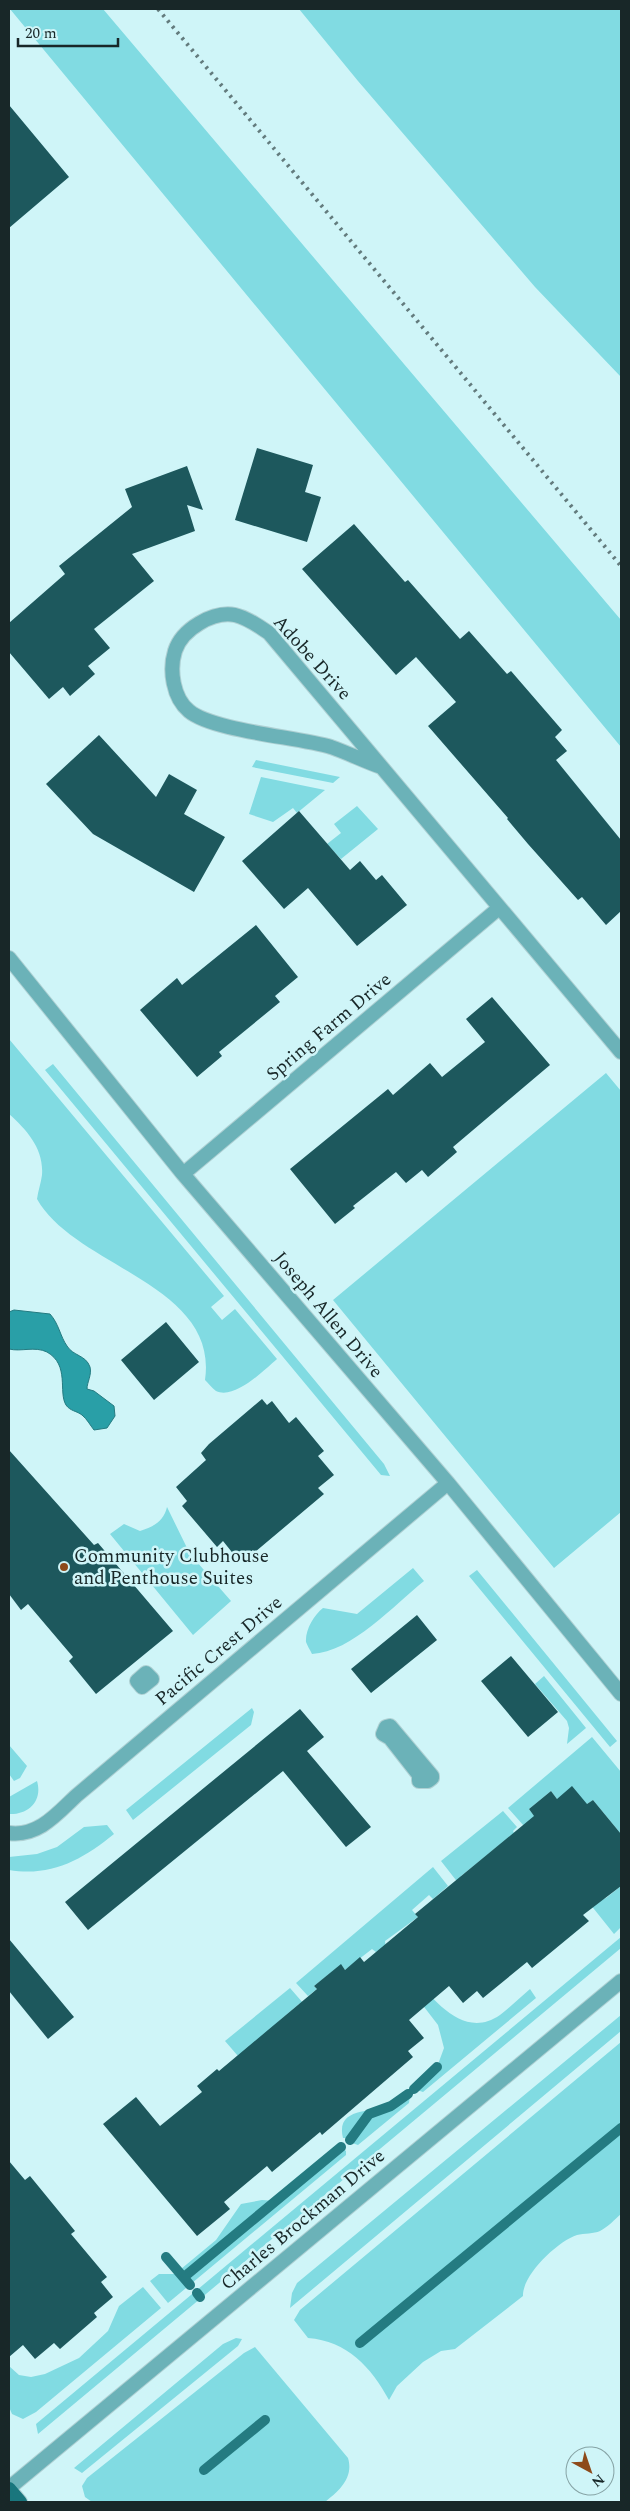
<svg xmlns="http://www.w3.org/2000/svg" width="630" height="2511" viewBox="0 0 630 2511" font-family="Spectral,serif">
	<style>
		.green { fill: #81dbe2 }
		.water { fill: #299fa7; stroke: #247b81 }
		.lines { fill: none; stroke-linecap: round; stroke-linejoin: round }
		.stream { stroke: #247b81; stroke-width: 10 }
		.building { fill: #1d585d }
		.pedestrian-casing { stroke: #aed0d3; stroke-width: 16 }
		.minor-casing { stroke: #aed0d3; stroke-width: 16 }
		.primary-casing { stroke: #aed0d3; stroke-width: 16 }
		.pedestrian { stroke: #6bb2b8; stroke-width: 14 }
		.minor { stroke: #6bb2b8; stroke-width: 14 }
		.primary { stroke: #19767d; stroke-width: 14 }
		.rail { stroke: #637b7d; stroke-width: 4; stroke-dasharray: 2.5 5; stroke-linecap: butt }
		.poi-dot { fill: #8d4a1a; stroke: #cff5f8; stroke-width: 2 }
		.labels { text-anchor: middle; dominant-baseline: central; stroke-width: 5; stroke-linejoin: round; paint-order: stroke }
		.street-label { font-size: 19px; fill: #182728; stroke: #cff5f8 }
		.poi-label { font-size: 19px; fill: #182728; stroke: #cff5f8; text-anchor: start }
	</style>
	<rect width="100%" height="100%" fill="#cff5f8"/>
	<!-- green -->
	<path class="green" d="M10,9H103L621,620V747Z
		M299,9H621V377L535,287L358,81Z
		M256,760L340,777L333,783L252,767Z
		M261,777L325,790L297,813L293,808L273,822L249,814Z
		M357,806L378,829L341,859L327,844L341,833L334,824Z
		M9,1039L224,1296L211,1307L222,1320L235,1309L277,1359C264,1370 235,1400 216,1391C212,1388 208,1383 205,1380C219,1284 75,1267 37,1199C38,1191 41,1183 42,1175C44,1149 27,1130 9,1114Z
		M53,1064L384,1464L390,1476L381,1475L45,1070Z
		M606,1073L621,1091V1512L554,1568L333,1300Z
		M167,1507L190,1554L231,1601L193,1635L110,1534L124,1524L140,1531C153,1527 164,1521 167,1507Z
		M413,1568L424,1581C394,1605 352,1652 312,1654C310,1650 307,1645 306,1642C305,1630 314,1615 323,1608L357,1614Z
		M477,1570L617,1741L610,1747L469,1576Z
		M544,1676L586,1728L567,1744L569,1728L567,1721L535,1684Z
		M252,1708L254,1712L251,1725L133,1820L126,1810Z
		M592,1737L621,1772V1834L593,1800L587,1804L557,1799L551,1791L529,1809L535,1817L524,1826L508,1808Z
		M9,1745L27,1766L20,1778L14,1781L9,1774Z
		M37,1781C43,1801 28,1815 9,1814V1797Z
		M503,1811L517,1827L513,1831L514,1833L461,1876L459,1884L441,1861Z
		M107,1825L114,1834C82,1860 51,1877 9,1870V1857L37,1854L57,1847L84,1827Z
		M433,1867L448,1886L433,1899L429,1895L412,1910L418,1917L385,1941L386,1950L376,1952L372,1949L345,1970L341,1965L314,1986L317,1989L308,1996L296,1983Z
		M621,1886V1927L614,1934L590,1904L606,1898Z
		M621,1937V1948L38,2434L36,2424L42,2419Z
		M413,1976C434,2000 464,2040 500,2015C510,2007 520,1998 530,1989L536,1998L423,2092L414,2089L437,2067L444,2048L438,2025L418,1999Z
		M290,1988L310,2011L299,2004L279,2021L244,2063L225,2041Z
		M621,2015V2031L290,2308L292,2293L297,2283Z
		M621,2042V2214C615,2219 608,2227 600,2231C594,2234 584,2233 577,2235C558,2241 522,2275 523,2296L455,2349L441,2351L423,2362L397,2386L389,2400C371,2367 347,2341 308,2338L294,2320L300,2310Z
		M408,2094L410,2096L409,2103L358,2145L352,2143L348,2138H343C335,2106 374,2113 391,2106C397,2103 403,2098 408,2094Z
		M341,2147L346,2151V2155L168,2303L150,2281L159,2274H175L216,2240L241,2204L262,2200L277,2201Z
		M143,2287L161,2308L36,2412L23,2419L12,2414L9,2407V2366L19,2375L31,2377L45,2374L79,2358L108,2331L119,2306Z
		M236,2338L242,2339L238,2346L82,2473L74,2468L223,2344Z
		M255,2347L348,2458C354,2478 339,2491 325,2502H92L85,2497L82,2486L87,2478L244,2353Z"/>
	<!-- water -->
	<path class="water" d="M14,1310L50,1314C59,1324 60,1336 67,1346C73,1356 86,1355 90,1367C92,1375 87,1382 87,1389L94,1391L114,1406L115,1416L107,1428L94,1430C90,1425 87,1419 82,1415C77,1411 70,1411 66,1405C58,1392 70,1365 47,1352C35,1346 21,1352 9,1349V1312Z"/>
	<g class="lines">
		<!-- stream -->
		<path class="stream" d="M414,2089L437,2067
			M350,2140L369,2114L391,2106L408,2094
			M166,2257L190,2285
			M184,2277L341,2147
			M197,2293L200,2297
			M360,2343L621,2128
			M204,2470L265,2420"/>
	</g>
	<!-- building -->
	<path class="building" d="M9,105L69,177L9,228Z
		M257,448L313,465L305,492L321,497L307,542L235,520Z
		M187,466L203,510L187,505L195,531L132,554L154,581L94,629L110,648L88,666L95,674L70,696L63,687L49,699L9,652V623L65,574L59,566L132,507L125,489Z
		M354,524L405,582L408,580L460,639L469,631L507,674L511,671L562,730L555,737L567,751L556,760L621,840V911L606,925L582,897L578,900L528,844L507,819L508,818L428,726L456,702L416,657L396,675L302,569Z
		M99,735L156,797L169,774L197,790L184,814L225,837L194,892L93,834L46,784Z
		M299,811L350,870L360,861L376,880L382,875L407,905L357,946L308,888L284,909L242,861Z
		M256,925L298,977L275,996L280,1002L219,1052L222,1056L197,1077L140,1010L177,978L182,985Z
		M492,997L550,1065L453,1147L457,1152L428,1177L422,1170L406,1183L396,1172L353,1206L355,1208L335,1224L290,1169L388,1089L393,1095L430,1063L442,1077L485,1042L466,1019Z
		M166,1322L199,1362L154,1400L121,1360Z
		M262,1399L267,1405L272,1401L289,1423L296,1417L324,1451L318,1456L334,1475L318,1488L324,1494L255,1552L253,1550L239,1561L223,1541L217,1547L182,1506L187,1501L176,1487L206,1460L201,1453L209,1444Z
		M9,1450L94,1545L98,1543L173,1631L96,1694L69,1661L73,1657L28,1604L21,1610L9,1594Z
		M417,1615L437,1640L371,1693L351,1669Z
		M511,1656L558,1712L528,1737L481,1681Z
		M300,1709L324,1737L307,1751L371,1827L346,1847L283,1771L88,1930L65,1902Z
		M572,1786L587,1804L593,1800L621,1834V1886L583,1915L589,1921L532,1968L527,1962L483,1998L477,1991L463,2003L449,1986L409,2020L424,2038L408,2051L413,2057L322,2135L320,2132L272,2172L267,2166L224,2202L230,2209L197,2236L103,2124L136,2097L160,2126L202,2092L197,2086L217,2069L219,2071L317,1989L314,1986L341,1964L345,1970L360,1957L364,1962L418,1917L415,1914L534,1816L529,1809L551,1791L557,1799Z
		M9,1939L74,2017L48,2039L9,1991Z
		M9,2161L25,2180L30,2176L75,2231L71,2234L107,2277L101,2282L113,2297L94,2313L97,2317L60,2349L54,2343L35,2359L23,2345L9,2357Z"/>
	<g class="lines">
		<!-- pedestrian casing -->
		<g class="pedestrian-casing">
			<path id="pedestrian" d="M146,1673L152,1679L142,1687L137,1681Z
				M390,1726L432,1776V1778L428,1781H419V1775L390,1738L383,1734L386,1727Z"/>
		</g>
		<!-- minor casing -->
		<g class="minor-casing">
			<path id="minor" d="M381,767C364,761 348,753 331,747C297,737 213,731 189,711C173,698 169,670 175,651C182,629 213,611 235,615C248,618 258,626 269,633L621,1052
				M9,958L183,1174L448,1483L621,1694
				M183,1174L499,908
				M9,1833C38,1837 57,1814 76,1796L448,1483
				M9,2488L621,1981"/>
		</g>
		<!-- primary casing -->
		<g class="primary-casing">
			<path id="primary" d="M9,2489L20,2502"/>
		</g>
		<!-- pedestrian -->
		<use href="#pedestrian" class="pedestrian"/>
		<!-- minor -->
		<use href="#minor" class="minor"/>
		<!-- primary -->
		<use href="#primary" class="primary"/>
		<!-- rail -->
		<path class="rail" d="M158,9L621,566"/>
	</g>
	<!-- markers -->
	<circle class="poi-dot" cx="64" cy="1567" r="5"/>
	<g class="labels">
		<!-- street labels -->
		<g class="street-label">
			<text transform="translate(312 658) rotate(48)">Adobe Drive</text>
			<text transform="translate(329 1027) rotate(-40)">Spring Farm Drive</text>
			<text transform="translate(328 1315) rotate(50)">Joseph Allen Drive</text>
			<text transform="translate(219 1651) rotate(-40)">Pacific Crest Drive</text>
			<text transform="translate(303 2220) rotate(-40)">Charles Brockman Drive</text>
		</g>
		<!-- poi labels -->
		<g class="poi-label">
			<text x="74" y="1556">Community Clubhouse<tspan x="74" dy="22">and Penthouse Suites</tspan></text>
		</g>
	</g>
	<!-- border -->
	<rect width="630" height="2511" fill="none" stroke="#182728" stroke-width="20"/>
	<!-- north arrow -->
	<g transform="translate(590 2471) rotate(140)"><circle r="24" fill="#cff5f8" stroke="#86a3a5"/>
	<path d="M0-4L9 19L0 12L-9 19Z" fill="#8d4a1a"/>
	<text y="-8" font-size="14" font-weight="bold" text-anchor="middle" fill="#182728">N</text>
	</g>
	<!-- scale -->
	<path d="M18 38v8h100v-8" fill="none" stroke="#182728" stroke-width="2.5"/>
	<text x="25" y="38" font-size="15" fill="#182728" stroke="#cff5f8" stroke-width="4" paint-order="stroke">20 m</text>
</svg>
